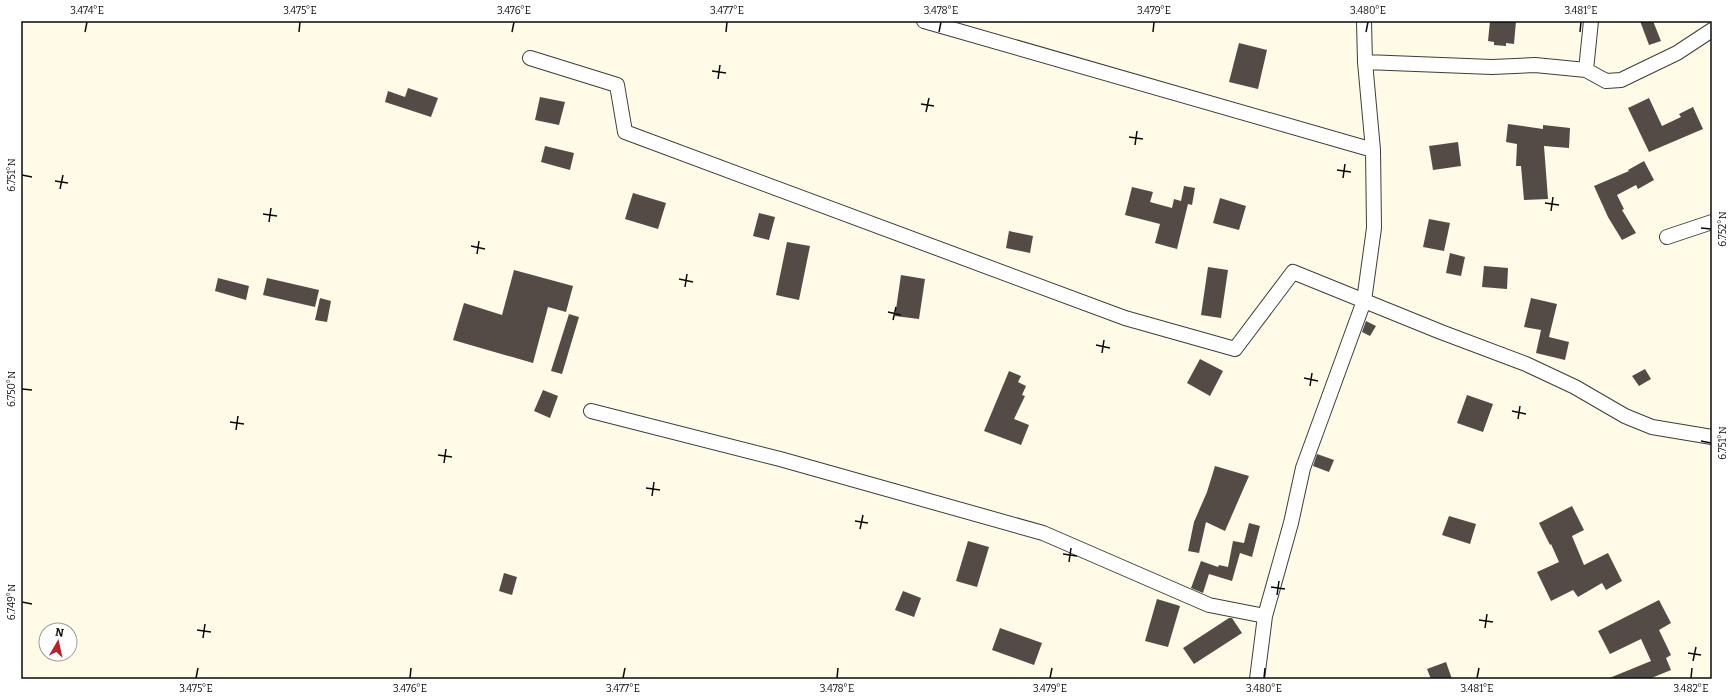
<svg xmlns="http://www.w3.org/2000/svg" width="1733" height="700" viewBox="0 0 1733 700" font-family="Bitter,serif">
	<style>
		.building { fill: #534b46 }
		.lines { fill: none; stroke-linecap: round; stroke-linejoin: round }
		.minor-casing { stroke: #3d3d3d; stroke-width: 16 }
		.minor { stroke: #fff; stroke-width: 14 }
		.ticks { fill: none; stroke: #0a0a0a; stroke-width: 1.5 }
		.neatline { fill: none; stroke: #0a0a0a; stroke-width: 1.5 }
		.ticks-label { font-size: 10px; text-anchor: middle; fill: #0a0a0a }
	</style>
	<rect width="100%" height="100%" fill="#fffbe7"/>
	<!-- building -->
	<path class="building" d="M1490,21H1516L1514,44L1506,43V46L1494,45V42L1488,41Z
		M1640,21H1653L1661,41L1649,45Z
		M1239,43L1267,50L1258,89L1229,82Z
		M408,88L438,98L431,117L385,102L388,91L405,97Z
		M540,97L565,102L559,125L535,120Z
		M1649,98L1662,126L1681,117L1679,114L1693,107L1703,129L1649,152L1628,108Z
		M1508,124L1543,129V125L1570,128L1569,148L1544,146L1548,199L1524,200L1521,166H1516L1517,144L1506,142Z
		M1458,142L1461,166L1433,170L1429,146Z
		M545,146L574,153L570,170L541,162Z
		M1644,161L1654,180L1638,189L1636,185L1617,195L1624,209L1622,210L1636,233L1622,240L1608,217L1594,186L1629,171L1628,170Z
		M1184,186L1195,188L1192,205L1188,204L1177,249L1155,243L1160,224L1125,215L1132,187L1153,192L1150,202L1172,208L1174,199L1181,201Z
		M633,193L666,203L658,229L625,219Z
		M1220,198L1246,206L1239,230L1213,223Z
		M759,213L775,217L769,240L753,236Z
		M1429,219L1450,223L1444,251L1423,247Z
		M1009,231L1033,236L1030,253L1006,248Z
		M787,242L810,246L799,300L776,295Z
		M1450,253L1465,257L1461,276L1446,273Z
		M1484,266L1508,268L1507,289L1482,287Z
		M1208,267L1228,270L1221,318L1201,315Z
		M514,270L573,286L566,312L548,307L533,363L453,340L464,303L502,315Z
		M901,275L925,279L919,319L895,316Z
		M218,278L249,286L246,300L215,291Z
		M267,278L319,290L315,307L263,295Z
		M320,298L331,301L327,322L315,320Z
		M1531,298L1557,304L1549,337L1569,342L1565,360L1536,353L1541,330L1524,327Z
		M569,314L579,317L562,374L551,371Z
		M1366,321L1376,326L1370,336L1362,332Z
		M1200,359L1223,371L1210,396L1187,383Z
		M1645,369L1651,379L1639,386L1632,376Z
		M1009,371L1021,376L1018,382L1026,386L1022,395L1025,396L1014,419L1029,425L1021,445L984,431Z
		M543,390L558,396L550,418L534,411Z
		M1467,395L1493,404L1483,432L1457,423Z
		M1317,454L1334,460L1329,472L1313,466Z
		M1215,466L1249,476L1225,531L1206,522L1199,553L1188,551L1194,522L1207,492Z
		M1572,506L1584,530L1572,536L1584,565L1608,553L1622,581L1606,590L1602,583L1578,597L1573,590L1551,601L1537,572L1559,562L1551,544L1550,545L1539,523Z
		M1449,516L1476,524L1470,544L1442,535Z
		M1249,523L1260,526L1252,557L1240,553L1232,581L1209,574L1203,593L1191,588L1201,561L1218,567L1219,565L1228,567L1233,541L1244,543Z
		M968,541L989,547L977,587L956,581Z
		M504,573L517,577L512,595L499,591Z
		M903,591L921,598L914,617L895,610Z
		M1157,599L1180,606L1168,647L1145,641Z
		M1659,600L1671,623L1659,630L1671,655L1666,658L1671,670L1649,679H1607L1651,661L1641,639L1610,654L1598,631Z
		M1229,618H1232L1242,633L1194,664L1183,648Z
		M1000,628L1042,643L1034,665L992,650Z
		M1446,662L1452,679H1431L1427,669Z"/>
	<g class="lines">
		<!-- minor casing -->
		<g class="minor-casing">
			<path id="minor" d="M924,21L1373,150
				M530,58L617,85L625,132L1125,318L1235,349L1293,272L1441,332L1526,364L1575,387L1625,416L1652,427L1712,437
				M1365,62L1492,67L1535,65L1586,70L1606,81L1621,80L1677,53L1712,30
				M1586,70L1591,21
				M1667,237L1712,222
				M591,411L780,459L1043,533L1209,605L1265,616
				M1257,679L1265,616L1291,523L1303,468L1364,301L1374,228L1373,150L1365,62L1364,21"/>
		</g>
		<!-- minor -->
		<use href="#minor" class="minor"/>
	</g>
	<!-- ticks -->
	<path class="ticks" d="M85,32L87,22M299,32L300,22M512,32L514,22M726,32L727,22M939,32L941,22M1153,32L1154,22M1366,32L1368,22M1580,32L1581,22M712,71L726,73M718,79L720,65M921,104L934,106M926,112L929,98M1129,137L1143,139M1135,145L1137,131M1337,170L1351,172M22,175L32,177M1343,178L1345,164M55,181L68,183M60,189L63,175M1545,203L1559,205M1551,211L1553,197M263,214L277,216M269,222L271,208M1701,228L1711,229M471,246L485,249M477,254L479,241M679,279L693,282M685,287L687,274M888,312L901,315M893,320L896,307M1096,345L1110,348M1102,353L1104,340M1304,378L1318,381M1310,386L1312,373M22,389L32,390M1512,411L1526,414M1518,419L1520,406M230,422L244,424M236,430L238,416M1701,441L1711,443M438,455L452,457M444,463L446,449M646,488L660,490M652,496L654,482M855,521L868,523M860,529L863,515M1063,554L1077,556M1069,562L1071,548M1271,587L1285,589M1277,595L1279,581M22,602L32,604M1479,620L1493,622M1485,628L1487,614M197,630L211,632M203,638L205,624M1688,653L1701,655M1693,661L1696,647M196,678L198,668M410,678L411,668M623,678L625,668M837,678L838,668M1050,678L1052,668M1264,678L1265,668M1477,678L1479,668M1691,678L1692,668"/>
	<!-- border -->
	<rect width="1733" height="700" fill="none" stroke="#ffffff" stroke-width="44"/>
	<!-- north arrow -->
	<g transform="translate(58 642) rotate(9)"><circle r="19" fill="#ffffff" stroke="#9d9d9d"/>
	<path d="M0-3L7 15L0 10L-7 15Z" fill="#ba2227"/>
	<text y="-6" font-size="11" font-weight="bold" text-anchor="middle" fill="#0a0a0a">N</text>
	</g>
	<rect x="22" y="22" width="1689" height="656" class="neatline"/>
	<g class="ticks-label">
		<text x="87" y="14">3.474°E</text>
		<text x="300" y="14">3.475°E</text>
		<text x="514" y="14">3.476°E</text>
		<text x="727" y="14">3.477°E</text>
		<text x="941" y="14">3.478°E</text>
		<text x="1154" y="14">3.479°E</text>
		<text x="1368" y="14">3.480°E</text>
		<text x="1581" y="14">3.481°E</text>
		<text transform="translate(11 175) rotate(-90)" y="4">6.751°N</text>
		<text transform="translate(1722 229) rotate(-90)" y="4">6.752°N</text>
		<text transform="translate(11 389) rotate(-90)" y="4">6.750°N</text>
		<text transform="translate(1722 443) rotate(-90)" y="4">6.751°N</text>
		<text transform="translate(11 602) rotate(-90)" y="4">6.749°N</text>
		<text x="196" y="692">3.475°E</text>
		<text x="410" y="692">3.476°E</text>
		<text x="623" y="692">3.477°E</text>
		<text x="837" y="692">3.478°E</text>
		<text x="1050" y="692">3.479°E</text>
		<text x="1264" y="692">3.480°E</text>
		<text x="1477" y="692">3.481°E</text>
		<text x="1691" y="692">3.482°E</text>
	</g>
</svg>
